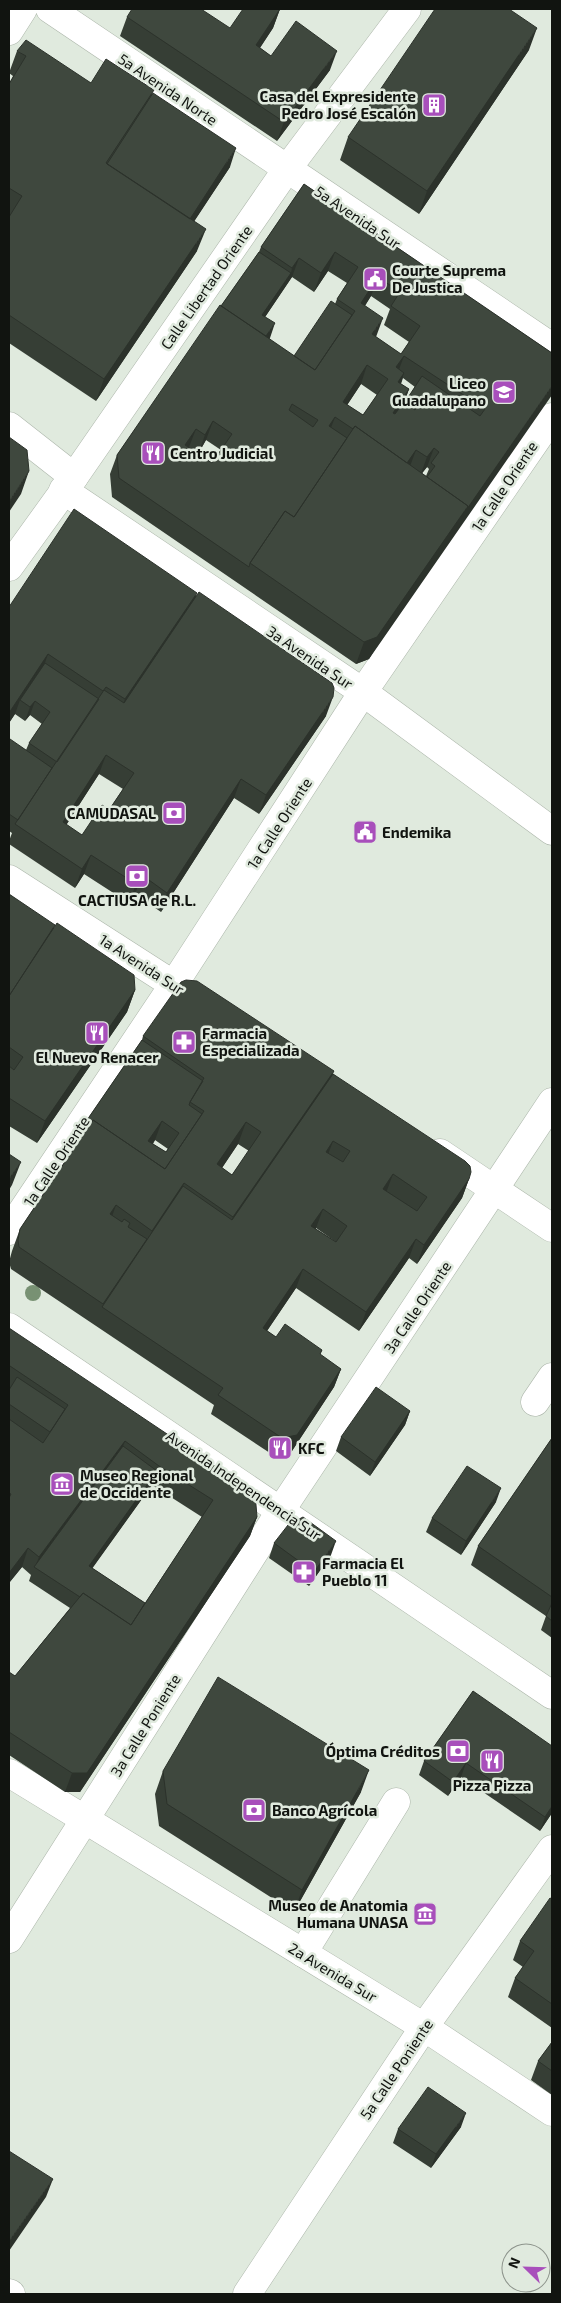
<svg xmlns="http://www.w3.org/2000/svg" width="561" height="2303" viewBox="0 0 561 2303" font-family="'Exo 2',sans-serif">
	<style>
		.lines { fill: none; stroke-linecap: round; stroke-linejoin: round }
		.minor-casing { stroke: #acb6aa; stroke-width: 29 }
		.major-casing { stroke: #acb6aa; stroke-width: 29 }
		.minor { stroke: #fff; stroke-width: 28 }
		.major { stroke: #fff; stroke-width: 28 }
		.tree { fill: #789173 }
		.wall { fill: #363e35; fill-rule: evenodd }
		.shaded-wall { fill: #2c322b }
		.building { fill: #3f483e; stroke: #2c322b; fill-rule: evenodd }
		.labels { text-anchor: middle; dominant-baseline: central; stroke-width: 5; stroke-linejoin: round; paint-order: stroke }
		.street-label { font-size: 15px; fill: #111410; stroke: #e0eade }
		.poi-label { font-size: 15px; font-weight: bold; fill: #111410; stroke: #e0eade; text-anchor: start }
	</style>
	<rect width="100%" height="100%" fill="#e0eade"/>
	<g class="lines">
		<!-- minor casing -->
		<g class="minor-casing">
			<path id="minor" d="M50,9L552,347
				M9,31L23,9
				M9,426L74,477
				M63,490L363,692L552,831
				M9,879L188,994
				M440,1153L552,1228
				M9,1231L174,984L363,692L552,417
				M535,1402L552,1377
				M9,1939L281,1510L552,1102
				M303,1953L396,1802
				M9,2293L11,2294
				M247,2294L424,2027L552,1849"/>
		</g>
		<!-- major casing -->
		<g class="major-casing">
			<path id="major" d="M9,567L74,477L287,169L407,9
				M9,1327L552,1695
				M9,1773L424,2027L552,2112"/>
		</g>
		<!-- minor -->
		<use href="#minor" class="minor"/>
		<!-- major -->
		<use href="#major" class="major"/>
	</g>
	<!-- trees -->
	<circle class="tree" cx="33" cy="1293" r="8"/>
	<!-- wall -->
	<path class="wall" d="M280,9L273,28L260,48L271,56L330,70L277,141L120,36L127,17L230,28Z
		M529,50L419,214L340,160L348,137Z
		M17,51L91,83L153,94L230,167L194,221L197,251L96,401L9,343V217L10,216L9,215V84L13,76L9,73Z
		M304,184L552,353L369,659L356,664L112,497L110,474L117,455L221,306L259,252L261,247ZM328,271L347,283L337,299L335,304L294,356L269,339L270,338L265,317L292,277L314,292ZM371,296L390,309L384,325L409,342L401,354L376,337L365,306ZM403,378L415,387L409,396L406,404L404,403L409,389L401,384ZM361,384L377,395L363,415L347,405ZM206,440L221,450L212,463L198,454ZM427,467L429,469L426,476L422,473Z
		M196,596L326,716L259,814L234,798L161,912L135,894L129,903L84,874L75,888L9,844V841L12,833L9,831V740L26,750L29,743L42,724L30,715L25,721L15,714L9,723V607ZM99,774L123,789L109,810L82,835L66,825Z
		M9,894L135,990L127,1012L37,1143L9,1126Z
		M143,1036L333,1074L469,1179L462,1198L417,1264L409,1258L359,1331L296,1288L267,1331L276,1337L322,1350L320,1355L341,1369L334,1387L290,1454L276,1457L211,1414L214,1405L11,1269L9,1262L12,1251L20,1229L81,1137L87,1120L142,1040ZM155,1140L168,1149L166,1152L153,1144ZM238,1144L249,1151L232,1175L222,1168ZM316,1228L336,1242L316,1229Z
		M9,1328L257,1517L250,1536L80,1792H65L9,1755V1672L15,1676L70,1608L29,1581L31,1575L22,1567L9,1583ZM152,1485L202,1517L145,1603L92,1568Z
		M410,1411L405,1425L370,1476L336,1451L341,1437Z
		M552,1438V1638L541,1630L546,1616L471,1565L478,1546Z
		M496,1502L461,1555L426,1532L432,1518Z
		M274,1543L331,1555L309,1586L269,1558Z
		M473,1691L552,1813L540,1831L461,1777L448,1796L419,1775L424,1761Z
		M163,1771L361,1792L294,1912L159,1826L155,1794Z
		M552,1899V2028L508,1997L515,1978L523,1967L513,1960L520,1941Z
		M552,2042V2095L531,2080L538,2061Z
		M461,2127L431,2168L393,2143L398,2129Z"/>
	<!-- shaded-wall -->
	<path class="shaded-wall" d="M280,9L273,28L249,64L256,45Z
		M537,28L529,50L419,214L427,191Z
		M337,51L330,70L277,141L284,122Z
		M236,148L230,167L182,240L189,221Z
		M206,229L197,251L96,401L104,379Z
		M335,252L328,271L314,292L321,273Z
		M299,258L292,277L257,329L262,315L291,273L292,268Z
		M378,277L371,296L354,322L361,303Z
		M383,318L376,337L372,334Z
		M275,323L270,338L258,355L263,340Z
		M404,356L397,375L396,367Z
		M367,365L361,384L338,419L343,402Z
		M404,373L398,392V382Z
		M552,386V395L369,659L356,664L364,642L468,506Z
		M409,389L402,408L386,432L393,413Z
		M335,417L328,436L329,426Z
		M213,421L206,440L198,454L205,435Z
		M196,429L189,447L185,445Z
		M434,448L427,467L420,476L427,457Z
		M416,450L409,469L405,465Z
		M29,471L21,494L9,512V502Z
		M197,593L189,615L117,721L125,699Z
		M48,654L40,677L20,700L15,714L9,723V713Z
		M333,697L326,716L259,814L266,795Z
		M35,701L30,715L25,721L30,707Z
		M106,755L99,774L56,841L63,822Z
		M241,779L234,798L161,912L167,893Z
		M91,855L84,874L75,888L82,869Z
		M142,875L135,894L129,903L136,884Z
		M135,990L127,1012L37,1143L45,1121Z
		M334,1071L326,1093L225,1239L233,1217Z
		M162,1121L155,1140L141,1160L148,1141Z
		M246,1122L238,1144L209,1187L217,1164Z
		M333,1141L326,1160V1152Z
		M21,1162L12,1185L9,1190V1179Z
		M393,1174L386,1193L383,1189Z
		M469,1179L462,1198L417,1264L424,1245Z
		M184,1183L176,1205L144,1253L152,1231Z
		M116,1205L108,1228L110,1214Z
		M323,1209L316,1228L304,1245L311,1226Z
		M416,1239L409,1258L359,1331L366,1312Z
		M303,1269L296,1288L256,1347L263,1328Z
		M341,1369L334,1387L290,1454L276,1457L282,1438Z
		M410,1411L405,1425L370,1476L375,1462Z
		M125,1441L118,1460L35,1567L39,1557Z
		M157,1471L152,1485L84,1580L89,1566Z
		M501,1488L496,1502L461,1555L466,1541Z
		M257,1517L250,1536L80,1792H65L72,1773Z
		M336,1541L331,1555L309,1586L314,1572Z
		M28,1548L22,1567L9,1583V1573Z
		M466,1763L461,1777L448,1796L453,1782Z
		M369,1770L361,1792L294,1912L302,1890Z
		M552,1806V1813L540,1831L545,1817Z
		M466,2113L461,2127L431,2168L436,2154Z
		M53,2179L46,2197L9,2251V2245L10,2240Z"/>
	<!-- building -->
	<path class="building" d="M132,9H201L230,28L243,9H280L256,45L271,56L296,21L337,51L284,122L127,17Z
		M435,9H509L537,28L427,191L348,137Z
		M26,40L91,83L106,59L154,90L106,163L206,229L104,379L9,315V217L22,196L9,188V84L26,56L17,51Z
		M153,93L236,148L190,219L107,164Z
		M304,184L552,353V386L467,509L468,506L427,477L435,466L431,463L439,452L434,448L427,457L416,450L407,463L355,426L353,429L335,417L329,426L347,438L294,517L285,511L250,563L249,567L119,478L117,455L220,305L315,370L355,311L337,299L358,267L335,252L321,273L299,258L292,268L261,247ZM378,277L400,292L391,306L420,326L401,354L372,334L383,318L361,303ZM404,356L485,409L480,416L422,376L409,396L419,404L415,410L404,402L395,414L393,413L409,389L398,382L404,373L396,367ZM367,365L388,379L363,415L343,402ZM292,404L318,420L313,427L289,410ZM213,421L232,434L212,463L185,445L196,429L205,435Z
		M259,252L291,273L262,315L275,323L266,336L221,306Z
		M331,301L352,315L315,370L294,356Z
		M355,426L468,506L377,637L364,642L250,563L285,511L294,517Z
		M9,437L27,450L29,471L9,502Z
		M74,509L197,593L125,699L106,687L103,691L48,654L9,713V607Z
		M199,592L332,683L334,688L333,697L266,795L241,779L167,893L142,875L136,884L91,855L82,869L15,824L104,690L124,703ZM106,755L134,773L109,810L102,805L82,835L63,822Z
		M45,663L99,699L57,762L29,743L50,712L35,701L30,707L20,700Z
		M10,739L52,768L18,820L9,814V740Z
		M9,894L55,925L9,996Z
		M57,923L134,975L135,990L45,1121L9,1098V1066L14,1070L23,1057L9,1047V996Z
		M186,980L197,981L334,1071L233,1217L184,1183L152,1231L116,1205L110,1214L122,1222L124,1219L130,1223L128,1227L147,1239L103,1304L19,1247L18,1240L20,1229L93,1120L165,1169L204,1111L190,1102L204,1078L143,1036L181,982ZM246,1122L261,1132L232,1175L217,1164Z
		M142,1040L203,1081L190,1102L189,1105L202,1114L165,1169L93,1120L91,1123L87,1120ZM162,1121L179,1133L166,1152L148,1141Z
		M333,1074L465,1161L470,1166L471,1172L469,1179L424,1245L416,1239L366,1312L303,1269L263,1328L276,1337L285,1324L322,1350L320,1354L341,1369L297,1435L282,1438L218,1395L223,1388L102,1307L183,1186L232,1220ZM333,1141L350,1151L343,1162L326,1152ZM393,1174L427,1197L417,1211L383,1189ZM323,1209L347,1226L336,1242L311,1226Z
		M9,1154L21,1162L9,1179Z
		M9,1328L255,1493L257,1517L87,1773H72L9,1732V1672L15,1676L83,1593L131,1625L213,1500L159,1466L125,1441L39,1557L28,1548L9,1573V1498L11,1494L9,1493V1419L43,1443L68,1405L10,1366L9,1368Z
		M17,1377L65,1409L50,1432L9,1404V1390Z
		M376,1387L410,1411L375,1462L341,1437Z
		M552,1438V1597L478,1546Z
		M123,1446L157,1471L89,1566L145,1603L131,1625L83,1593L80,1597L34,1567Z
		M467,1466L501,1488L466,1541L432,1518Z
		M303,1517L336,1541L314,1572L274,1543L288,1525Z
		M552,1603V1621L546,1616Z
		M218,1677L369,1770L302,1890L167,1804L163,1771Z
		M473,1691L552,1746V1806L545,1817L466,1763L453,1782L424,1761Z
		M550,1898L552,1899V2004L515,1978L534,1951L520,1941Z
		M552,2042V2071L538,2061Z
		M428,2087L466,2113L436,2154L398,2129Z
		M9,2151L53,2179L10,2240L9,2239Z"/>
	<!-- icons -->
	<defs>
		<g id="building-square" transform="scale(1.25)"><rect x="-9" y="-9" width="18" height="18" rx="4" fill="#a84fbb" stroke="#e0eade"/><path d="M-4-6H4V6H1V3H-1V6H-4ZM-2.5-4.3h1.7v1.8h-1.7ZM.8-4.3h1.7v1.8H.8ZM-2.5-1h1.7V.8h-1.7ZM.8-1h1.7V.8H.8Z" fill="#fff"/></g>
		<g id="civic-square" transform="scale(1.25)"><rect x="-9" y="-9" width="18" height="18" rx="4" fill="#a84fbb" stroke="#e0eade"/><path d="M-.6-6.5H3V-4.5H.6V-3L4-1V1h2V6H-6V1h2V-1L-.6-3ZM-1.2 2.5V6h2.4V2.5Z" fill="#fff"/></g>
		<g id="school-square" transform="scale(1.25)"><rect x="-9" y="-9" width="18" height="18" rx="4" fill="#a84fbb" stroke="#e0eade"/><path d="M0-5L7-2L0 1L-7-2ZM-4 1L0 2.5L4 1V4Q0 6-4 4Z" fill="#fff"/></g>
		<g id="restaurant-square" transform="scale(1.25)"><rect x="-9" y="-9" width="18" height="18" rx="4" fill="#a84fbb" stroke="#e0eade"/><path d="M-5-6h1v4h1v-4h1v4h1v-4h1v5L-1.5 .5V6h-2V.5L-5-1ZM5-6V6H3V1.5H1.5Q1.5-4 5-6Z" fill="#fff"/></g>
		<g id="bank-square" transform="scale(1.25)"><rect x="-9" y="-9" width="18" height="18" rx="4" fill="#a84fbb" stroke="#e0eade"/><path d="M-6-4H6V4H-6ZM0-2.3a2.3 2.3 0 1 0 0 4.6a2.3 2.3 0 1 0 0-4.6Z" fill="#fff"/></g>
		<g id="pharmacy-square" transform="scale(1.25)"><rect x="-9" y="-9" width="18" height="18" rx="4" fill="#a84fbb" stroke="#e0eade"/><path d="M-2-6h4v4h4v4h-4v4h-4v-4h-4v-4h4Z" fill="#fff"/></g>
		<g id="museum-square" transform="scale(1.25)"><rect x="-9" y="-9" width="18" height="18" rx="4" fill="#a84fbb" stroke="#e0eade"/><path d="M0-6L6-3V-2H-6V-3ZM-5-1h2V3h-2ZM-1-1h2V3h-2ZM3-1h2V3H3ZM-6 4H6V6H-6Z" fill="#fff"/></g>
	</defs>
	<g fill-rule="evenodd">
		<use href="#building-square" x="434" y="105"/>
		<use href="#civic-square" x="375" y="279"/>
		<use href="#school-square" x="504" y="392"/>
		<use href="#restaurant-square" x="153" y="453"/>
		<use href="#bank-square" x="174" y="813"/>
		<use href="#civic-square" x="365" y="832"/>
		<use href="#bank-square" x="137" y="876"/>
		<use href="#restaurant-square" x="97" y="1033"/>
		<use href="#pharmacy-square" x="184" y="1042"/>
		<use href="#restaurant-square" x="280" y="1448"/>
		<use href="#museum-square" x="62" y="1484"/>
		<use href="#pharmacy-square" x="304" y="1572"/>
		<use href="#bank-square" x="458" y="1751"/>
		<use href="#restaurant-square" x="492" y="1761"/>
		<use href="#bank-square" x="254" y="1810"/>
		<use href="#museum-square" x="425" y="1914"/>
	</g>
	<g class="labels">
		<!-- street labels -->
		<g class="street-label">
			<text transform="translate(168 89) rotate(34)">5a Avenida Norte</text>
			<text transform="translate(358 217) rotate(34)">5a Avenida Sur</text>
			<text transform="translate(206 287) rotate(-55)">Calle Libertad Oriente</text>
			<text transform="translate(504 486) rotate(-56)">1a Calle Oriente</text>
			<text transform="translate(310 657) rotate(34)">3a Avenida Sur</text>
			<text transform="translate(279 823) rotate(-57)">1a Calle Oriente</text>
			<text transform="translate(142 964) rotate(33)">1a Avenida Sur</text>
			<text transform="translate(56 1161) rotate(-56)">1a Calle Oriente</text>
			<text transform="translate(417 1307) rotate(-56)">3a Calle Oriente</text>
			<text transform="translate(244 1485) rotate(34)">Avenida Independencia Sur</text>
			<text transform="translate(145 1725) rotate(-58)">3a Calle Poniente</text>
			<text transform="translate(333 1972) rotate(31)">2a Avenida Sur</text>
			<text transform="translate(396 2069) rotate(-56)">5a Calle Poniente</text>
		</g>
		<!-- poi labels -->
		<g class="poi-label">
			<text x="416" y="96" text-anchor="end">Casa del Expresidente<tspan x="416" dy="17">Pedro José Escalón</tspan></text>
			<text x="392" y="270">Courte Suprema<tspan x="392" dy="17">De Justica</tspan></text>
			<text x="486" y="383" text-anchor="end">Liceo<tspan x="486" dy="17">Guadalupano</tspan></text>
			<text x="170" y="453">Centro Judicial</text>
			<text x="156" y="813" text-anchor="end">CAMUDASAL</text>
			<text x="382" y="832">Endemika</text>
			<text x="137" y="900" text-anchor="middle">CACTIUSA de R.L.</text>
			<text x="202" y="1033">Farmacia<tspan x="202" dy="17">Especializada</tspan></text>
			<text x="97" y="1057" text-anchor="middle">El Nuevo Renacer</text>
			<text x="298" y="1448">KFC</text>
			<text x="80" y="1475">Museo Regional<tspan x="80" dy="17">de Occidente</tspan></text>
			<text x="322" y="1563">Farmacia El<tspan x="322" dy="17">Pueblo 11</tspan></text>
			<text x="440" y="1751" text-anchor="end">Óptima Créditos</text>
			<text x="492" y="1785" text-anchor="middle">Pizza Pizza</text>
			<text x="272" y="1810">Banco Agrícola</text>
			<text x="408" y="1905" text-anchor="end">Museo de Anatomia<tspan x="408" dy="17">Humana UNASA</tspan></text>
		</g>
	</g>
	<!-- border -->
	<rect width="561" height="2303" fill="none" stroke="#111410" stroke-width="20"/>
	<!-- north arrow -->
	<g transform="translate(526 2268) rotate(293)"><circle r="24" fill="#e0eade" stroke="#8d948c"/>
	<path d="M0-4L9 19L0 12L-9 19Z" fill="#a84fbb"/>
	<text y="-8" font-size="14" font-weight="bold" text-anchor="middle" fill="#111410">N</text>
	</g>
</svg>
